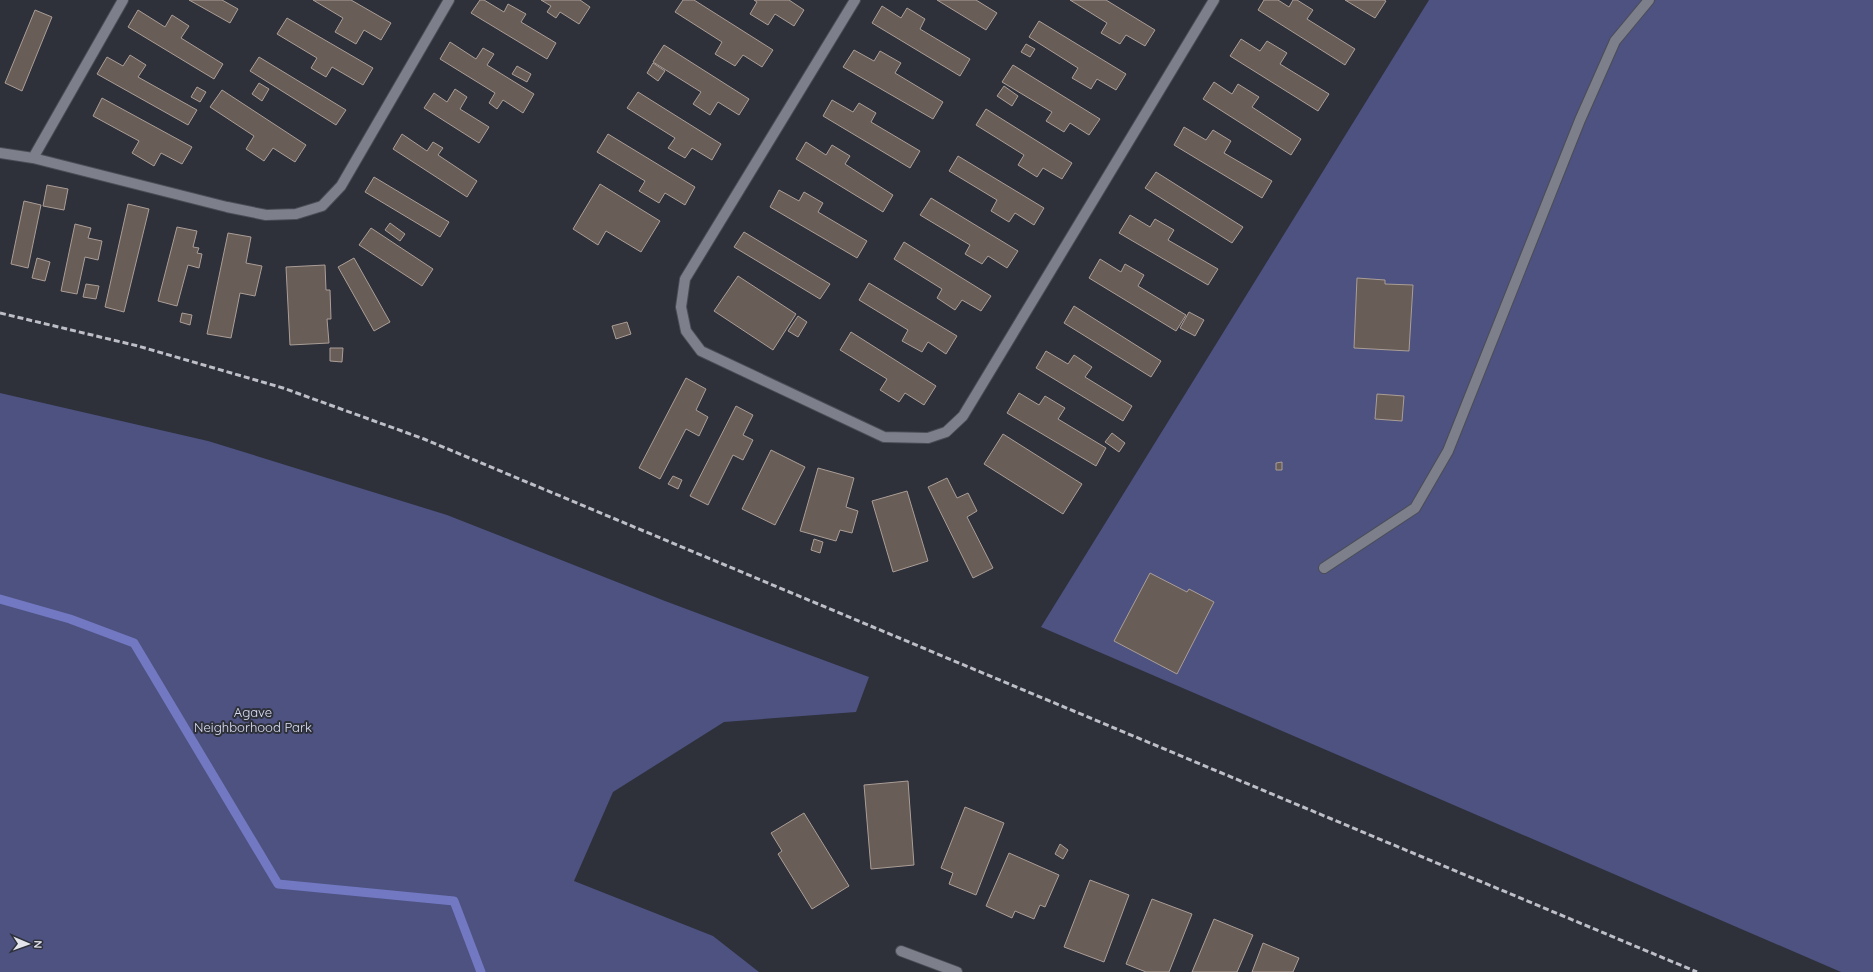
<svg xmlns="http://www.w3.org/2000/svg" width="1873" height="972" viewBox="0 0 1873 972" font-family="Quicksand,sans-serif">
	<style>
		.green { fill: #4d5280 }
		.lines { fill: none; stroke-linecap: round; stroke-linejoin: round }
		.stream { stroke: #7278c1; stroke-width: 9 }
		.building { fill: #695d57; stroke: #ab9e97 }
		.service-casing { stroke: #4b4d56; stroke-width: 12 }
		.minor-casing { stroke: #4b4d56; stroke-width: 12 }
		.service { stroke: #7d7f8b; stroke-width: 10 }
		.minor { stroke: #7d7f8b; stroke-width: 10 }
		.rail { stroke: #bdbec6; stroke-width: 3; stroke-dasharray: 6 3; stroke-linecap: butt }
		.labels { text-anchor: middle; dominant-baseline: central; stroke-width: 4; stroke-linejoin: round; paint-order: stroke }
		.park-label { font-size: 13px; fill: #dfe3f7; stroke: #2e303a }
	</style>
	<rect width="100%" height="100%" fill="#2e303a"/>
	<!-- green -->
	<path class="green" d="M1429,0H1873V972H1841L1041,627Z
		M0,393L208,441L447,515L665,601L869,677L856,712L724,722L613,792L574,881L713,936L759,972H0Z"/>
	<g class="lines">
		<!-- stream -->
		<path class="stream" d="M0,599L70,619L134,643L278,884L454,901L481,972"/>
	</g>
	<!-- building -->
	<path class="building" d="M189,0H222L238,9L230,23Z
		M313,0H351L391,23L381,40L364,30L356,44L335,32L343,18Z
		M480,0H484L504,12L508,4L526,14L521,22L556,43L547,59L471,13Z
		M541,0H580L590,7L579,24L560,12L556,18L547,12L551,6Z
		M683,0H694L773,50L762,67L743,55L735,66L715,54L722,42L675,12Z
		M754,0H789L804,10L794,26L775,14L768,25L750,14L757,2Z
		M937,0H976L997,13L986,30Z
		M1070,0H1106L1155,30L1145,46L1126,35L1120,44L1101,33L1107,23Z
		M1264,0H1278L1289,7L1293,0H1297L1313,10L1307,19L1355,49L1345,65L1258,10Z
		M1345,0H1384L1386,1L1375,18Z
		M882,6L901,18L907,8L925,19L920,29L970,59L960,76L872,23Z
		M35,10L52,17L22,91L5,83Z
		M138,10L165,27L172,15L189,26L181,38L223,64L214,79L128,27Z
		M287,18L373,68L363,85L332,67L326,77L311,68L317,58L277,34Z
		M1039,21L1126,74L1116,90L1097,79L1091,89L1072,78L1078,68L1029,37Z
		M1241,39L1260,51L1267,41L1287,53L1280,64L1329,94L1318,111L1230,56Z
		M450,42L476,59L483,48L494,54L487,65L534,94L523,113L503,100L497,109L489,103L495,93L440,59Z
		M1026,44L1035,49L1030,57L1021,52Z
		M664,45L749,99L739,115L718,102L710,115L693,104L701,92L653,62Z
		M854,50L874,61L880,51L901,63L895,73L943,102L933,119L843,67Z
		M130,55L146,65L138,77L197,110L188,125L97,74L107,57L123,66Z
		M259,57L346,110L336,125L250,71Z
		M653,63L665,71L658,81L647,73Z
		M1013,65L1100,119L1089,135L1070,123L1064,132L1046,121L1052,112L1002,82Z
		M517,66L531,74L527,82L512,74Z
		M1214,82L1232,94L1238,84L1259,97L1252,107L1301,139L1291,155L1203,99Z
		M259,83L269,89L262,101L252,94Z
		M1004,86L1018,96L1012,106L997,96Z
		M197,87L206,92L200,102L191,97Z
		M455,89L467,97L460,109L489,127L479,143L424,108L434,93L447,102Z
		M222,90L306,145L295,162L273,148L264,161L246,149L254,136L210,107Z
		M638,92L721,144L712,160L692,148L685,158L668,148L675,138L627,108Z
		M102,98L192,147L182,164L161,153L154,166L132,153L139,141L93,116Z
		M832,100L853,112L859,103L876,113L871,122L920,151L910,168L823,116Z
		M986,109L1072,163L1062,179L1043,168L1037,177L1018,165L1024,155L976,125Z
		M1184,127L1206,140L1213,130L1231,141L1224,153L1272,181L1262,198L1174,145Z
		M402,134L427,151L433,142L443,148L438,155L477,181L467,197L393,149Z
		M608,134L695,187L685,205L665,193L659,203L639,191L645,181L597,152Z
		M806,142L826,155L832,145L850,156L845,164L893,195L883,212L796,159Z
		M958,156L1044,208L1034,225L1015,213L1009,222L991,211L997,200L949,171Z
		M1156,172L1243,227L1232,243L1145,188Z
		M374,177L449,222L440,237L365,192Z
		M600,184L660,221L641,252L606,231L598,245L573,229Z
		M47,185L68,189L64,210L43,206Z
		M779,190L799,201L804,192L823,203L818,212L867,241L857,258L770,207Z
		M931,198L1018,251L1007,268L988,256L982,264L965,254L970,245L920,215Z
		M24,201L41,205L28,268L11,264Z
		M128,204L149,209L124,312L105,307Z
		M1130,215L1150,227L1155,219L1174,230L1168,240L1218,269L1208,285L1119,233Z
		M390,223L405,234L400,241L385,230Z
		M75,224L91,228L88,238L102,241L98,260L85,257L77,294L61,291Z
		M177,227L197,231L193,247L199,248L197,253L202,254L199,268L188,265L177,306L158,301Z
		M371,228L433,269L422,286L359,245Z
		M744,232L830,284L820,299L734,247Z
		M228,233L251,237L246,263L262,266L255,296L240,293L231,338L207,334Z
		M904,242L991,296L981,311L962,300L955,310L937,298L942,289L894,259Z
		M37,258L50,262L45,281L32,278Z
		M354,258L390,322L374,331L338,267Z
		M1100,259L1121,272L1125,264L1144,275L1138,286L1186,315L1176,331L1089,278Z
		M325,265L326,290H330L331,319H327L329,343L290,345L286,267Z
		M738,276L796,314L773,350L714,311Z
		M1357,278L1385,280V284L1413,285L1409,351L1354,348Z
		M869,283L957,336L946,354L928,342L922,352L902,341L908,330L859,300Z
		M86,284L99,286L96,299L83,297Z
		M1074,306L1161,361L1151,377L1064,323Z
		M1189,312L1204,320L1195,336L1180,328Z
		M182,313L192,315L190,325L180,322Z
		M798,316L807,322L798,337L788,331Z
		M627,322L631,334L616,339L612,326Z
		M851,332L936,386L924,405L905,393L899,402L880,390L887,379L840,350Z
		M330,348H343L342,362L330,361Z
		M1046,351L1068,364L1074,355L1092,367L1085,377L1132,406L1123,421L1036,368Z
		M686,378L706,389L696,410L708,417L699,436L686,429L660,479L639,468Z
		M1019,393L1039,405L1045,396L1065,408L1058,419L1106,448L1096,466L1007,413Z
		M1377,394L1404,396L1402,421L1375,419Z
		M736,406L753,415L743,435L753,440L743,460L733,455L708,505L690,496Z
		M1112,433L1125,443L1119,452L1105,442Z
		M1003,434L1082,484L1063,514L984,464Z
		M771,450L805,467L775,525L742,509Z
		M1282,462V470H1276V463Z
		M818,468L854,478L846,507L858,511L852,533L840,530L836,541L800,531Z
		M673,476L682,480L678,489L668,484Z
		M947,478L957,498L968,493L977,511L967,517L993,568L973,578L928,487Z
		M907,491L928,561L893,572L872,501Z
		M814,539L823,542L820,553L811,550Z
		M1150,573L1187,592L1189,589L1214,602L1177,674L1114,641Z
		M908,781L914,865L871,869L864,785Z
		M965,807L1004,823L976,895L949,884L953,873L941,868Z
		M804,813L849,886L812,909L778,854L782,851L771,833Z
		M1060,844L1068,850L1063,859L1055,854Z
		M1009,853L1059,875L1045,907L1040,905L1034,919L1015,911L1012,918L986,906Z
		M1090,880L1129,895L1104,962L1064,947Z
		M1152,899L1192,914L1169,972H1146L1126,964Z
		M1214,919L1253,935L1237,972H1192Z
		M1263,943L1299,958L1293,972H1252Z"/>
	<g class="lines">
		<!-- service casing -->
		<g class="service-casing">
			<path id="service" d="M855,0L685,279L681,307L686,331L701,351L884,437L928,438L946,432L963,416L1214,0
				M0,153L33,158L227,207L266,215L296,214L322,206L341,186L449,0
				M33,158L123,0
				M1324,568L1415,508L1448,451L1580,120L1615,41L1649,0"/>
		</g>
		<!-- minor casing -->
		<g class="minor-casing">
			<path id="minor" d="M901,951L957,972"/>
		</g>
		<!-- service -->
		<use href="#service" class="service"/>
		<!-- minor -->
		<use href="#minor" class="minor"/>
		<!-- rail -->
		<path class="rail" d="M0,313L138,346L283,388L424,439L1697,972"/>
	</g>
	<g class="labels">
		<!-- park labels -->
		<g class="park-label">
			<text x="253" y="712">Agave<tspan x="253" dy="15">Neighborhood Park</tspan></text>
		</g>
	</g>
	<!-- north arrow -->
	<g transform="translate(28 944) rotate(92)" stroke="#2e303a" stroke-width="3" paint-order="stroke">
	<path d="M0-3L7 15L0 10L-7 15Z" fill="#e3e4eb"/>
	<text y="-6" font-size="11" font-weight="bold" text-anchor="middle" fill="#e3e4eb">N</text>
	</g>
</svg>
